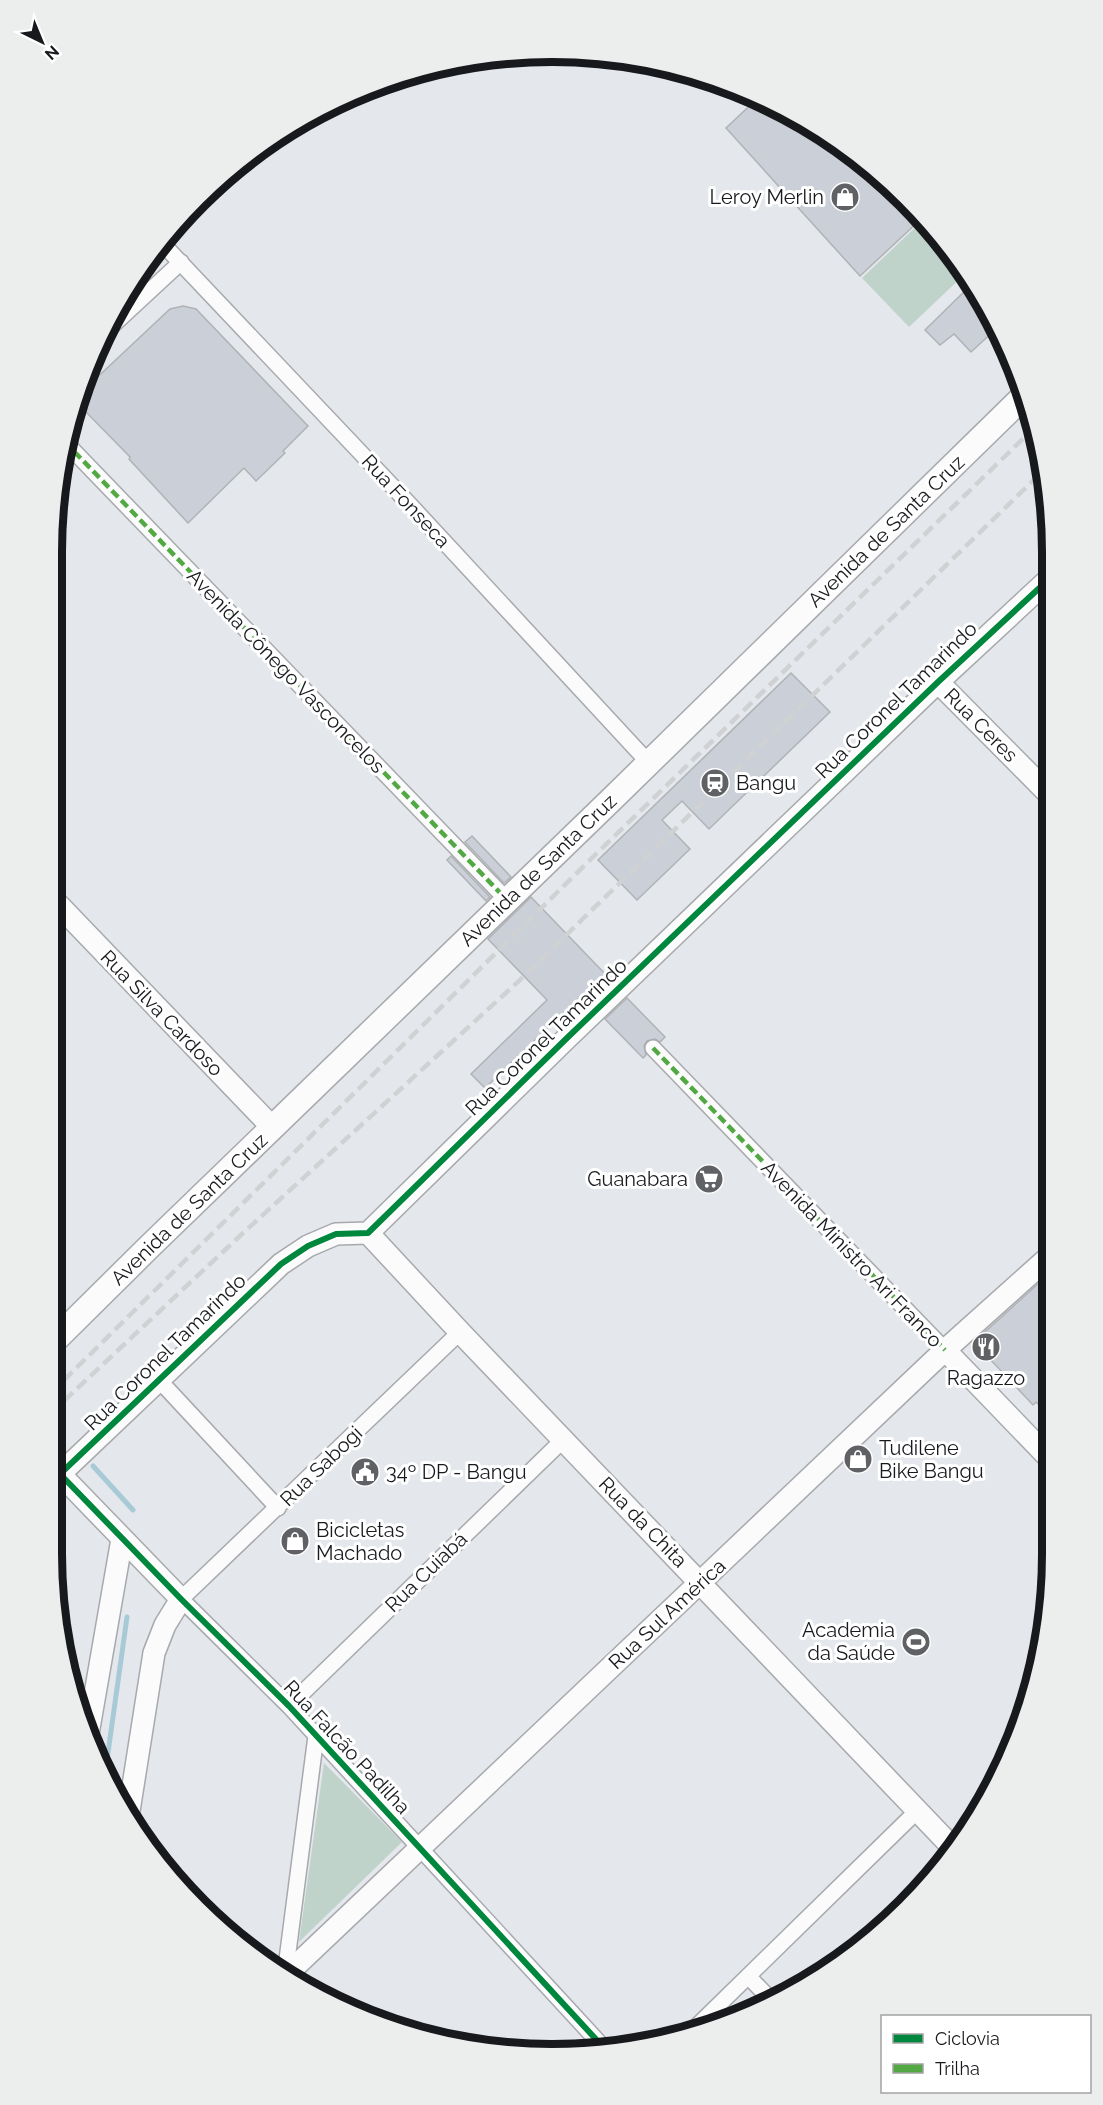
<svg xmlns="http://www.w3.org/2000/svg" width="1103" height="2105" viewBox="0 0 1103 2105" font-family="Raleway,sans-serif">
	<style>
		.green { fill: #bfd3ca }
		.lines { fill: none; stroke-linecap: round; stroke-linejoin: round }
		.stream { stroke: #a8cad6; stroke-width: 5 }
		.building { fill: #cacfd8; stroke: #b0b3b6; stroke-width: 1.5 }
		.street-casing { stroke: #a7a9ad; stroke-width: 18 }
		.secondary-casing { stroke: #a7a9ad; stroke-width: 24 }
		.primary-casing { stroke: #a7a9ad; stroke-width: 27 }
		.street { stroke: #fbfbfc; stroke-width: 15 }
		.secondary { stroke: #fbfbfc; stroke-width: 21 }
		.primary { stroke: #fbfbfc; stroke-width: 24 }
		.rail { stroke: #d0d1d2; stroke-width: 4.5; stroke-dasharray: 12 6; stroke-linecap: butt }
		.quiet { stroke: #52a943; stroke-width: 4.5; stroke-dasharray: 9 4.5; stroke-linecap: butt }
		.cycleway-casing { stroke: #fff; stroke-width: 10 }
		.cycleway { stroke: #00873e; stroke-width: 6 }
		.labels { text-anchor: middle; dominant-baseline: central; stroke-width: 6; stroke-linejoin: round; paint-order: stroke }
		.poi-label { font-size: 20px; fill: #17191c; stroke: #fff; text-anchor: start }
		.street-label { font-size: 20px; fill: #17191c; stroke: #fff }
		.rim { fill: none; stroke: #17191c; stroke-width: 8 }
	</style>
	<rect width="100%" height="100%" fill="#e4e7ec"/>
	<!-- green -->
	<path class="green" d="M922,221L967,272L909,327L862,278Z
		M324,1763L402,1842L299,1942Z"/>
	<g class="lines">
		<!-- stream -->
		<path class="stream" d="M93,1466L133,1510
			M106,1767L127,1617"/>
	</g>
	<!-- building -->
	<path class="building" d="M759,97L773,103L881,175L920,220L860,276L726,128Z
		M973,283L997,328L971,352L954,334L940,345L925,330Z
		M183,306L196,309L308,426L283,451L285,453L256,481L244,468L188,523L129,459L130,457L84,410L82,397L88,386L170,309Z
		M791,673L830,712L709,829L682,801L662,820L690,849L637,900L598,860Z
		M472,836L511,877L504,883L465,842Z
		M451,856L490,897L486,901L447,860Z
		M531,897L610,979L588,1001L582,995L485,1088L471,1074L547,1000L488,939Z
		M627,998L665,1037L660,1042L655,1039L647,1041L644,1046L646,1055L643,1058L605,1019Z
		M1050,1273V1416L1036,1402L1033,1405L988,1357L987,1358L975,1346L976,1340Z"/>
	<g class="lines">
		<!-- street casing -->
		<g class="street-casing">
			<path id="street" d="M160,241L411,506L649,763
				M100,337L181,262
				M65,442L507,900
				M653,1048L945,1350
				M460,1332L181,1599L289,1706L604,2048
				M159,1380L278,1508
				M289,1706L564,1439
				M285,1975L316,1736
				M748,1976L770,1999
				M696,2027L917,1811"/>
		</g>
		<!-- secondary casing -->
		<g class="secondary-casing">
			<path id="secondary" d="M938,682L1049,794
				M52,898L273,1128
				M368,1233L460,1332L954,1849
				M945,1350L1051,1460
				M60,1474L181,1599L165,1625L154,1653L129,1811
				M51,1486L60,1474L281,1264L308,1246L336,1234L368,1233L567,1038L938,682L1048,580
				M88,1734L122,1539
				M286,1975L945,1350L1050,1256"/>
		</g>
		<!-- primary casing -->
		<g class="primary-casing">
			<path id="primary" d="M51,1344L151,1245L613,798L1024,396"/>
		</g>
		<!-- street -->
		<use href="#street" class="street"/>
		<!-- secondary -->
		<use href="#secondary" class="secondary"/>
		<!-- primary -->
		<use href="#primary" class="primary"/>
		<!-- rail -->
		<path class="rail" d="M51,1393L594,856L1033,429
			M51,1413L242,1234L520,980L1044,470"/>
		<!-- quiet -->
		<path class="quiet" d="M65,442L507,900
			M653,1048L945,1350"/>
		<!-- cycleway casing -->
		<g class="cycleway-casing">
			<path id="cycleway" d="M60,1474L181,1599L289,1706L604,2048
				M51,1486L60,1474L281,1264L308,1246L336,1234L368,1233L567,1038L938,682L1048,580"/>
		</g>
		<!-- cycleway -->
		<use href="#cycleway" class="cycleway"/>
	</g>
	<!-- icons -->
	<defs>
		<g id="shop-disc" transform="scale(1.5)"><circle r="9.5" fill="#5f6165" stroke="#fff"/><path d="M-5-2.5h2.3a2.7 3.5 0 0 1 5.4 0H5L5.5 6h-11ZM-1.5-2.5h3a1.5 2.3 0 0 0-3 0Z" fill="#fff"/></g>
		<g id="station-disc" transform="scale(1.5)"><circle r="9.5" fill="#5f6165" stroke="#fff"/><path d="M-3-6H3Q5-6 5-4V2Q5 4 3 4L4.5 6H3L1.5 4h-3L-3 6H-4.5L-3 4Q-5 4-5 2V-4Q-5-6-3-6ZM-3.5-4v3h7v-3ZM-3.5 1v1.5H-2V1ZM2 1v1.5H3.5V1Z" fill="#fff"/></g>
		<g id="supermarket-disc" transform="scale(1.5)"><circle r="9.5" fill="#5f6165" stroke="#fff"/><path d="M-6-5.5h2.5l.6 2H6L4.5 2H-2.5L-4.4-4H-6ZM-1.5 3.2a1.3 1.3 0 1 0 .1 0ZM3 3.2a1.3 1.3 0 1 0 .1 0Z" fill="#fff"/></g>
		<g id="restaurant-disc" transform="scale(1.5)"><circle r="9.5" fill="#5f6165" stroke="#fff"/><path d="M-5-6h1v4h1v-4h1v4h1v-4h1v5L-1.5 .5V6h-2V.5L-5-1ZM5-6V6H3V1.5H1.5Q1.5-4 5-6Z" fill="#fff"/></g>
		<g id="civic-disc" transform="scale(1.5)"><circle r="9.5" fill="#5f6165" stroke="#fff"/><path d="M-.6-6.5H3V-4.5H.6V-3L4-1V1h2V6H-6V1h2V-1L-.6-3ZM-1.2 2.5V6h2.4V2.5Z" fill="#fff"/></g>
		<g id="stadium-disc" transform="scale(1.5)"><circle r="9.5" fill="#5f6165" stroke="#fff"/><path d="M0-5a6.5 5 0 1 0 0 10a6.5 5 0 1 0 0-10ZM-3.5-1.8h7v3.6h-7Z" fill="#fff"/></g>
	</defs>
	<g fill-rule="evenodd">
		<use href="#shop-disc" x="845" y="197"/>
		<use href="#station-disc" x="715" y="783"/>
		<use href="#supermarket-disc" x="709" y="1179"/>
		<use href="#restaurant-disc" x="986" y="1347"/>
		<use href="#shop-disc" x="858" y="1459"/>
		<use href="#civic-disc" x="365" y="1472"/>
		<use href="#shop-disc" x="295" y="1541"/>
		<use href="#stadium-disc" x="916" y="1642"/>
	</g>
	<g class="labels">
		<!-- poi labels -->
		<g class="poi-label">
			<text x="824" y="197" text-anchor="end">Leroy Merlin</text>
			<text x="736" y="783">Bangu</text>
			<text x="688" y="1179" text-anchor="end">Guanabara</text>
			<text x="986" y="1378" text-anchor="middle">Ragazzo</text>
			<text x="879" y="1448">Tudilene<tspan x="879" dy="23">Bike Bangu</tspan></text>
			<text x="386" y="1472">34º DP - Bangu</text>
			<text x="316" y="1530">Bicicletas<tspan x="316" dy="23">Machado</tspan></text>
			<text x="895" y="1630" text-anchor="end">Academia<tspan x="895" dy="23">da Saúde</tspan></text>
		</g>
		<!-- street labels -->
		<g class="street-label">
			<text transform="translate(406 501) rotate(47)">Rua Fonseca</text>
			<text transform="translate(886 531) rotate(-44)">Avenida de Santa Cruz</text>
			<text transform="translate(286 671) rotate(46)">Avenida Cônego Vasconcelos</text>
			<text transform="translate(896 700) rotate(-44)">Rua Coronel Tamarindo</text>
			<text transform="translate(981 725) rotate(45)">Rua Ceres</text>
			<text transform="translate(538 870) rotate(-44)">Avenida de Santa Cruz</text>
			<text transform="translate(162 1013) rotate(46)">Rua Silva Cardoso</text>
			<text transform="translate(546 1037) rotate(-44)">Rua Coronel Tamarindo</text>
			<text transform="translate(189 1209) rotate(-44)">Avenida de Santa Cruz</text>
			<text transform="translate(852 1254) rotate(46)">Avenida Ministro Ari Franco</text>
			<text transform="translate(165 1352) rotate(-44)">Rua Coronel Tamarindo</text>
			<text transform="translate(321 1466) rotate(-44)">Rua Sabogi</text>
			<text transform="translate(643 1522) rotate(46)">Rua da Chita</text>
			<text transform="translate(426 1572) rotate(-44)">Rua Cuiabá</text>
			<text transform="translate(667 1614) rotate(-43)">Rua Sul América</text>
			<text transform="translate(347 1747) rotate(47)">Rua Falcão Padilha</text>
		</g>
	</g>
	<!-- crop -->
	<path d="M0 0H1103V2105H0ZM552 62H552A490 490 0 0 1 1042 552V1554A490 490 0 0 1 552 2044H552A490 490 0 0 1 62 1554V552A490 490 0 0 1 552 62Z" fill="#eceded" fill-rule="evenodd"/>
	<path class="rim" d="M552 62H552A490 490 0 0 1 1042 552V1554A490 490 0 0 1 552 2044H552A490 490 0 0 1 62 1554V552A490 490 0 0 1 552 62Z"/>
	<!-- legend -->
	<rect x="881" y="2015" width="210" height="78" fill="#ffffff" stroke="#a2a3a4" stroke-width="1.5"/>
	<rect x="893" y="2034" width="30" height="9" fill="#00873e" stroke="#a2a3a4" stroke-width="1.5"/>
	<text x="935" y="2045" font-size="18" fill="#17191c">Ciclovia</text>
	<rect x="893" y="2064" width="30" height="9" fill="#52a943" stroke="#a2a3a4" stroke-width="1.5"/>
	<text x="935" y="2075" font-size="18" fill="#17191c">Trilha</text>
	<!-- north arrow -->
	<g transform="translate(42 42) rotate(137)" stroke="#ffffff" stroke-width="4.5" paint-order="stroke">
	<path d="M0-4.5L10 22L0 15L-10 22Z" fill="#17191c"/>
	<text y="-9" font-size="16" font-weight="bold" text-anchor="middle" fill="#17191c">N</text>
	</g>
</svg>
